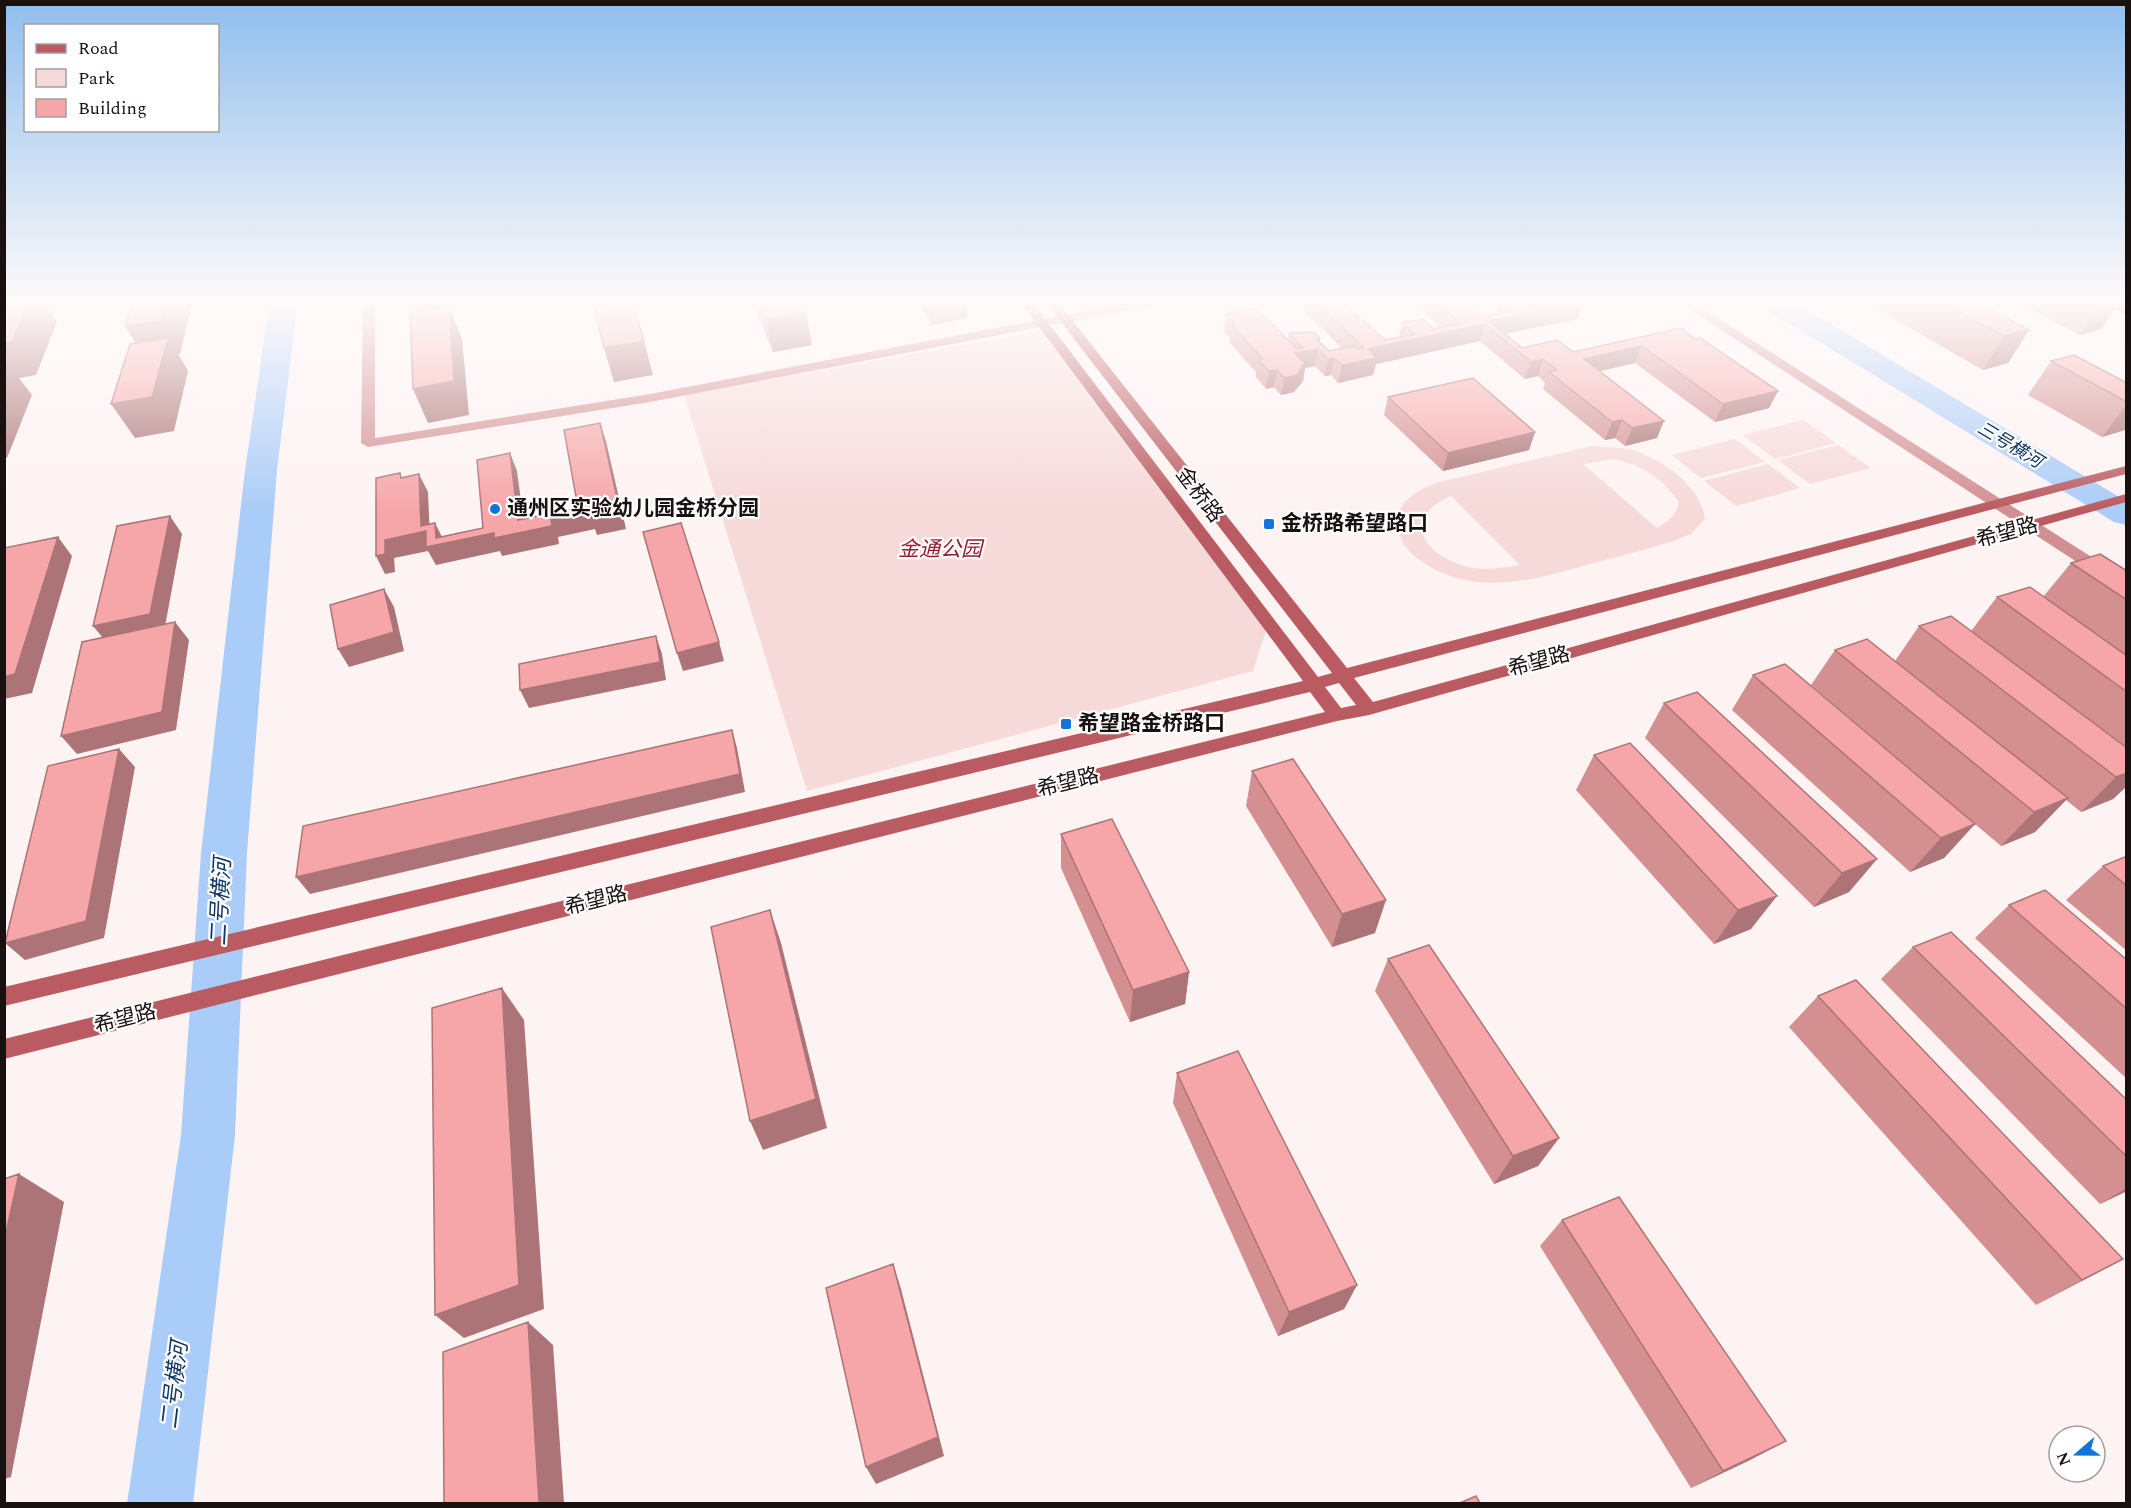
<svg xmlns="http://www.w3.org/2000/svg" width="2131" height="1508" viewBox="0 0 2131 1508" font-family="Spectral,'Noto Sans SC',serif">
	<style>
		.green { fill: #f6d9d9; fill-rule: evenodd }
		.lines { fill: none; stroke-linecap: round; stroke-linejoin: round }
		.river { fill: #aaccf8; fill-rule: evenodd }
		.street { fill: #d28f91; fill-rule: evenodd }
		.secondary { fill: #ba5b61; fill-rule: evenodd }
		.wall { fill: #d48f90 }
		.shaded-wall { fill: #ac7476 }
		.building { fill: #f6a6a8; stroke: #ac7476; stroke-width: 1.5 }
		.poi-dot { fill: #0f74dc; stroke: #fff; stroke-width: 2 }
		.labels { text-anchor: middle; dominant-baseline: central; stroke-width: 4.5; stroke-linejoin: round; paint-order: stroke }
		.far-water-label { font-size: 18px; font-style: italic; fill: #123865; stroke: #fff }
		.street-label { font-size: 21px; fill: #191010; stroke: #fff }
		.poi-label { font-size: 21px; font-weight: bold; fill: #191010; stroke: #fff; text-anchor: start }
		.park-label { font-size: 21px; font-style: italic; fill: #921e31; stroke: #fff }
		.water-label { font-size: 22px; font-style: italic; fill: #123865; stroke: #fff }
	</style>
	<rect width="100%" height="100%" fill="#fef3f3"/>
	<!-- green -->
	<path class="green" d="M1041,331L1266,631L1253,671L807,791L684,395Z
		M1803,420L1836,443L1775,459L1743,435Z
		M1735,439L1765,462L1701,478L1672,455Z
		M1838,445L1871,468L1810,484L1778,460Z
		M1592,446C1607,447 1624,447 1638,452C1668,463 1701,488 1705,519L1691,534L1674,541C1646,549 1618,557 1590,564C1538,579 1477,597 1427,565C1412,555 1401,546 1398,528C1394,503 1415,492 1435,483ZM1614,459C1643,465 1662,479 1679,502C1677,515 1668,522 1657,528L1583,464ZM1451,496L1519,564V565C1502,568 1485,571 1468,567C1425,556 1398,519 1451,496Z
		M1768,464L1800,488L1736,506L1704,481Z"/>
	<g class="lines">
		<!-- river -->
		<path class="river" d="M270,300H298L277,470L247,853L235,1135L193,1504H127L181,1135L201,853L245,470Z
			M1757,300H1791L2126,501V525L2114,522L1761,306Z"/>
		<!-- street -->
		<path class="street" d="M363,300H375V438L650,394L1142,300H1167L1161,304L650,402L368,447L361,443Z
			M1675,300H1689L2126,579V591L2120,590Z"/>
		<!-- secondary -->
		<path class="secondary" d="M1019,300H1031L1318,677L1332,673L1044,300H1056L1347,668L2126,466V474L1354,678L1373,702L2126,494V502L1369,715L1337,721L4,1059V1039L1325,712L1310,692L4,1006V987L1303,681ZM1339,683L1356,705L1341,708L1325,687Z
			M2096,300H2111L2126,308V315Z"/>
	</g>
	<!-- wall -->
	<path class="wall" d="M751,300H800L812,345L773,352Z
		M916,300H966L967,318L931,325Z
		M1305,300H1340L1385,340L1399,337L1402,323L1434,329L1441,327L1408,300H1462L1483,317L1496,314L1500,302L1529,307L1532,306L1524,300H1580L1577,319L1505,334L1522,348L1573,352L1695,339L1778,391L1769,408L1715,422L1635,363L1600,371L1657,438L1625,446L1615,438L1605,440L1543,389L1545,383L1538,376L1525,379L1480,341L1376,364L1373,375L1338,383L1331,375L1325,376L1315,366L1305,368L1303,381L1294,392L1281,395L1274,387L1266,389L1256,377V372L1230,343V338L1224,331L1226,314L1287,340L1289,333L1320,338L1319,342L1329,351L1342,348L1303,310Z
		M1861,300H1973L2029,330L2008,363L1983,370Z
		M2013,300H2121L2101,329L2080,335Z
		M2051,361L2127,383V428L2125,430L2102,437L2028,395Z
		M1388,397L1535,432L1529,450L1443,471L1384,415Z
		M2071,563L2127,571V786L2113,799L2081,812L2066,800L2035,832L2001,846L1975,824L1944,858L1910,872L1732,710L1753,675L1968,818L1811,685L1835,650L1895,661L1919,626L1971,631L1997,597H2043Z
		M1664,703L1877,859L1849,892L1814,907L1645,738Z
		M1630,743L1751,929L1714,944L1576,790L1594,755Z
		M1252,771L1375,933L1332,947L1246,806Z
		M1061,834L1189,972L1185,1004L1130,1022L1061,868Z
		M2127,856V951L2066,900L2103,866Z
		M2009,905L2127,960V1079L1975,938Z
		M1913,947L2127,1100V1191L2100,1204L1881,979Z
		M1388,959L1559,1138L1538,1166L1494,1184L1375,991Z
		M1818,996L2123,1259L2036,1305L1789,1027Z
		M1177,1073L1357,1285L1344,1309L1278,1336L1173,1103Z
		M1562,1220L1786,1441L1750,1460L1691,1488L1540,1246Z"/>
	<!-- shaded-wall -->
	<path class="shaded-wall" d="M23,300H49L43,301L57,322L36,375L19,378L32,395L7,458H4V343Z
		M166,300H193L180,354H178L188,371L174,431L135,438L111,404L146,359L125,326Z
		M416,300H459L460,306L450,308L462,339L469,415L428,423L413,389L422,313Z
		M929,300H966L967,318L931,325Z
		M2110,300H2121L2101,329L2080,335L2102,302Z
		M1583,302L1577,319L1498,335L1489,321Z
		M806,312L812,345L773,352L767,319Z
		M1485,324L1480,341L1376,364L1373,375L1338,383L1342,365L1368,349Z
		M2029,330L2008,363L1983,370L2004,336Z
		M1320,338L1315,366L1305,368L1303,381L1294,392L1281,395L1284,378L1295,353L1316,339Z
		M644,341L653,375L614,382L604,348Z
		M1642,346L1635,363L1578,376L1584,359Z
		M1334,358L1331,375L1325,376L1328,359Z
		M1543,359L1538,376L1525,379L1531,362Z
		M1277,370L1274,387L1266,389L1269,371Z
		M1778,391L1769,408L1715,422L1723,404Z
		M2127,404V428L2125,430L2102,437Z
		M1622,420L1615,438L1605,440L1612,422Z
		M1664,421L1657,438L1625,446L1632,428Z
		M600,423L606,441L626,529L597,535L595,529L558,537L559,544L502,556L500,551L436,565L428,551L394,558L395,572L385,574L376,556L385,540L421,526L419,474L428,492L430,539L436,538L435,523L444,541L494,533L518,520L510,453L517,471L525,531L551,519L589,510Z
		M1535,432L1529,450L1443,471L1448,453Z
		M170,516L182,534L164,632L108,644L93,626Z
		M58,537L72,556L32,693L4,699V677Z
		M384,589L394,607L404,651L349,667L338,649Z
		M175,622L189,640L176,730L77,754L61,736Z
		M656,636L662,654L666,680L529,708L520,690Z
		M719,642L724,661L683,671L677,653Z
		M732,730L737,748L745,792L310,894L296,877Z
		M119,749L135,767L104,938L25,960L5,943Z
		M2127,773V786L2113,799L2081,812L2116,777Z
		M2068,798L2035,832L2001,846L2034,812Z
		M1975,824L1944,858L1910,872L1941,838Z
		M1877,859L1849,892L1814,907L1842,873Z
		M1777,896L1751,929L1714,944L1738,910Z
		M1386,900L1375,933L1332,947L1342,914Z
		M770,910L781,943L827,1128L763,1150L750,1121Z
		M1189,972L1185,1004L1130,1022L1133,990Z
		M502,988L524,1020L544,1309L464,1338L435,1315Z
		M1559,1138L1538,1166L1494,1184L1513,1156Z
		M19,1174L64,1202L11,1477L4,1479V1241Z
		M2127,1188V1191L2100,1204Z
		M2123,1259L2076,1284L2036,1305L2082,1280Z
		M893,1264L901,1289L944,1456L876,1484L866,1467Z
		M1357,1285L1344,1309L1278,1336L1289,1312Z
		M528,1322L553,1345L564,1503H539Z
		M1786,1441L1750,1460L1691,1488L1723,1471Z"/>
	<!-- building -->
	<path class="building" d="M4,300H30L12,341L4,343Z
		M133,300H166L160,321L125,326Z
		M592,300H632L644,341L604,348Z
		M758,300H800L806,312L767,319Z
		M1313,300H1340L1385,340L1415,334L1402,323L1423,319L1434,329L1461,323L1432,300H1462L1483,317L1511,311L1500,302L1510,300H1520L1529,307L1554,302L1551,300H1580L1583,302L1489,321L1522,348L1557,340L1573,352L1681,328L1695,339L1700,338L1778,391L1723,404L1642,346L1584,359L1664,421L1632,428L1622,420L1612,422L1549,372L1557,370L1543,359L1531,362L1485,324L1368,349L1377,358L1342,365L1334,358L1328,359L1318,349L1295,353L1305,363L1297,375L1284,378L1277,370L1269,371L1258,360L1263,359L1232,326L1236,325L1226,314L1256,308L1297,349L1303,348L1289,333L1314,332L1320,338L1316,339L1329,351L1353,346L1357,349L1364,348Z
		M1937,300H1973L2029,330L2004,336Z
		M2098,300H2110L2102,302Z
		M449,306L454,381L413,389L410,312Z
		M168,338L152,397L111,404L130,344Z
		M2074,355L2127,383V402L2051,361Z
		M1473,378L1535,432L1448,453L1388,397Z
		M600,423L620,511L591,517L589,510L551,519L552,526L494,538V533L426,547V531L385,540V554L376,556V478L400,473L401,478L419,474L421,526L435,523L436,538L483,528L477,460L510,453L518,520L578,508L564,430Z
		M170,516L150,614L93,626L117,526Z
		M681,523L719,642L677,653L643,532Z
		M58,537L15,674L4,677V548Z
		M2100,554L2127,571V600L2071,563Z
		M2030,587L2127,656V692L1997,597Z
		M384,589L394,632L338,649L330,605Z
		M1951,616L2127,748V773L2116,777L1919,626Z
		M175,622L162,712L61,736L82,642Z
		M656,636L660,662L520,690L519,664Z
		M1867,639L2068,798L2034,812L1835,650Z
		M1785,664L1975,824L1941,838L1753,675Z
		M1697,692L1877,859L1842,873L1664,703Z
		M732,730L740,774L296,877L303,826Z
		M1630,743L1777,896L1738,910L1594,755Z
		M119,749L86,921L5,943L48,766Z
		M1293,759L1386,900L1342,914L1252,771Z
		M1112,819L1189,972L1133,990L1061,834Z
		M2127,856V886L2103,866Z
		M2045,890L2127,960V1009L2009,905Z
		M770,910L816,1099L750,1121L711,927Z
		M1951,932L2127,1100V1157L1913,947Z
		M1429,945L1559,1138L1513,1156L1388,959Z
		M1856,980L2123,1259L2082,1280L1818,996Z
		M502,988L519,1285L435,1315L432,1008Z
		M1238,1051L1357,1285L1289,1312L1177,1073Z
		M19,1174L4,1241V1179Z
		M1619,1197L1786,1441L1723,1471L1562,1220Z
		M893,1264L938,1437L866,1467L826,1288Z
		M528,1322L539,1503H444L443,1352Z
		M1476,1496L1480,1503H1460Z"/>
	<!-- sky -->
	<linearGradient id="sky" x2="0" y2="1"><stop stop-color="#8fbeee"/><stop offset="0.59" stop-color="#fffafa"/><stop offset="1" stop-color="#fffafa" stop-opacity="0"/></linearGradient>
	<rect width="2131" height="511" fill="url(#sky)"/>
	<!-- markers -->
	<g class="poi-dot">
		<circle cx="495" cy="509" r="6"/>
		<rect x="1263" y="518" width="12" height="12" rx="3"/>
		<rect x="1060" y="718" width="12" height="12" rx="3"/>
	</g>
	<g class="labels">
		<!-- far-water labels -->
		<g class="far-water-label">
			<text transform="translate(2010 445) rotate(31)">三号横河</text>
		</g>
		<!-- street labels -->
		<g class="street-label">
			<text transform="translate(1199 495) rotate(53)">金桥路</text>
			<text transform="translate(2007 533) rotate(-15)">希望路</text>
			<text transform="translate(1539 662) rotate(-15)">希望路</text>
			<text transform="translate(1068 783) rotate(-14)">希望路</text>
			<text transform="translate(596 901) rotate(-14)">希望路</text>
			<text transform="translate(125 1019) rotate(-14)">希望路</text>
		</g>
		<!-- poi labels -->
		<g class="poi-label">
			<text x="507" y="509">通州区实验幼儿园金桥分园</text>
			<text x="1281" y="524">金桥路希望路口</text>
			<text x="1078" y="724">希望路金桥路口</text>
		</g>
		<!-- park labels -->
		<g class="park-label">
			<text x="940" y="550">金通公园</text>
		</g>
		<!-- water labels -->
		<g class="water-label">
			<text transform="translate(221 902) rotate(-87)">二号横河</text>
			<text transform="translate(175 1385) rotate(-83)">二号横河</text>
		</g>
	</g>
	<!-- border -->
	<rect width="2131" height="1508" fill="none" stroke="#191010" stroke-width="12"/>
	<!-- legend -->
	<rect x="24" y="24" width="195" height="108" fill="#ffffff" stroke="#a39f9f" stroke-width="1.5"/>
	<rect x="36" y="44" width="30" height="9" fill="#ba5b61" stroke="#a39f9f" stroke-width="1.5"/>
	<text x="78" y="54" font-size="18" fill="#191010">Road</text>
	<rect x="36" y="69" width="30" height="18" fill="#f6d9d9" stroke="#a39f9f" stroke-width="1.5"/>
	<text x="78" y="84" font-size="18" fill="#191010">Park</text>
	<rect x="36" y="99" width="30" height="18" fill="#f6a6a8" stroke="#a39f9f" stroke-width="1.5"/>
	<text x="78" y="114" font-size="18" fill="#191010">Building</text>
	<!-- north arrow -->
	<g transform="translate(2077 1454) rotate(250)"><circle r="28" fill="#ffffff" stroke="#a39f9f" stroke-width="1.5"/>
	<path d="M0-4.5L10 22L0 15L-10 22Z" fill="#0f74dc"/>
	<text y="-9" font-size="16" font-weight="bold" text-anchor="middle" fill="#191010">N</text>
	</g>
</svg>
